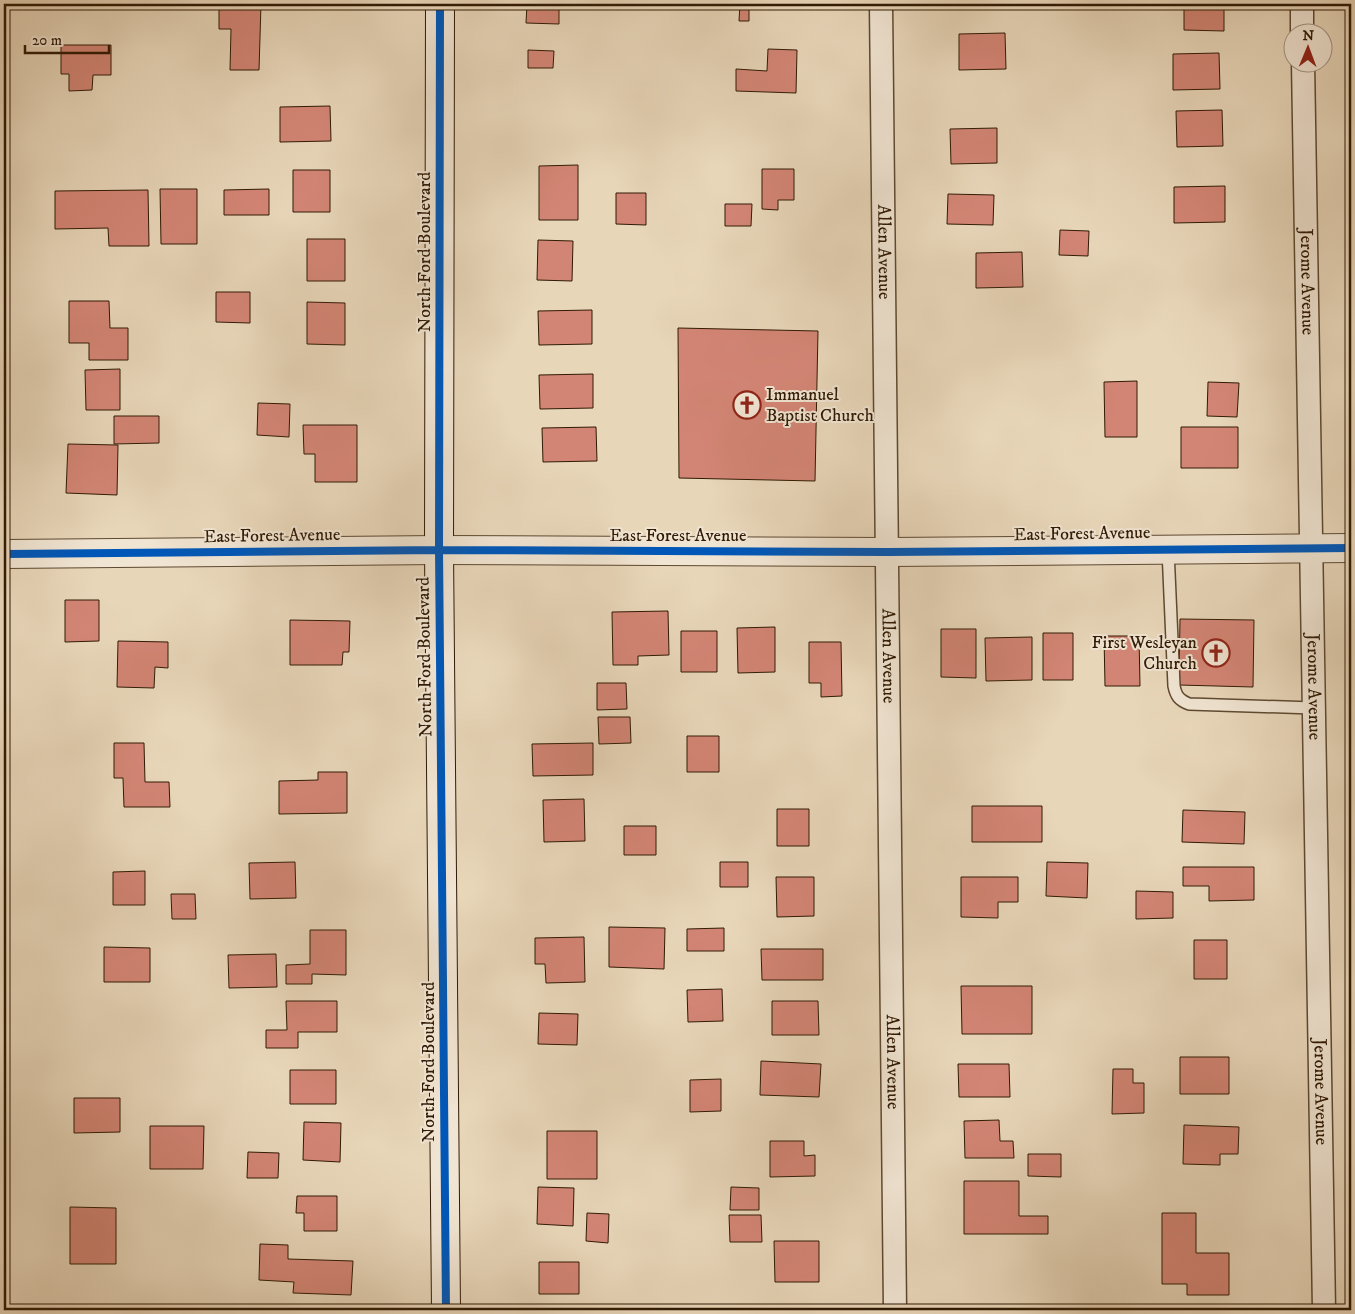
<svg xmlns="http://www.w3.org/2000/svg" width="1355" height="1314" viewBox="0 0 1355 1314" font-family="'IM FELL DW Pica',serif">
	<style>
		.building { fill: #d38575; stroke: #301a04 }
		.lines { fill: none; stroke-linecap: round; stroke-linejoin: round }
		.service-casing { stroke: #5e4931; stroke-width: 14 }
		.minor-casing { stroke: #5e4931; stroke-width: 25 }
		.tertiary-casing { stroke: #5e4931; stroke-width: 30 }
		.secondary-casing { stroke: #301a04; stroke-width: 30 }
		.service { stroke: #f0e4d2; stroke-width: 11 }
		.minor { stroke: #f0e4d2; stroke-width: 22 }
		.tertiary { stroke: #f0e4d2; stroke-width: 28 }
		.secondary { stroke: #f0e4d2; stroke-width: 28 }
		.cycleway-casing { stroke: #f0e4d2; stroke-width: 11 }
		.cycleway { stroke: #0057b8; stroke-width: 8 }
		.labels { text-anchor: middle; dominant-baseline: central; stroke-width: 4; stroke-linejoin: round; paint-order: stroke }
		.street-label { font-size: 18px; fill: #301a04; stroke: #f0e4d2 }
		.poi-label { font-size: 18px; fill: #301a04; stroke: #f0e4d2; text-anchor: start }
	</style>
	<rect width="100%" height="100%" fill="#e8d6b9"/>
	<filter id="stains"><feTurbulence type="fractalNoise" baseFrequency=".004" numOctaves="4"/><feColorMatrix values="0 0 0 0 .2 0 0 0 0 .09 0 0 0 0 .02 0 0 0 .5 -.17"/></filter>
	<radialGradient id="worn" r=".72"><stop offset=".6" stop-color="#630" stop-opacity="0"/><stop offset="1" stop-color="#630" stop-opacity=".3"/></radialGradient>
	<!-- building -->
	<path class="building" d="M219,4H261L259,70H230L231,29H219Z
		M527,4H559V24L526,23Z
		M740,4H792L791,7L749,5V21H739Z
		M1184,4H1224V31L1184,30Z
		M1005,33L1006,69L959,70V34Z
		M61,45H111V75H93L92,90L69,91V74H61Z
		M768,49L797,50L796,93L736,91V69L767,71Z
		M528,50L554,51L553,68H528Z
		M1219,53L1220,89L1173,90V54Z
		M330,106L331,141L280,142V107Z
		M1222,110L1223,146L1177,147L1176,111Z
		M997,128V163L951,164L950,129Z
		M578,165V220H539V166Z
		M762,169H794V200H778V210L762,209Z
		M293,170H330V212H293Z
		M1225,186V222L1174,223V187Z
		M160,189H197V244H161Z
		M269,189V215H224V190Z
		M148,190L149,246H109L108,228L55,229V191Z
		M616,193H646V225L616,224Z
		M948,194L994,195L993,225L947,224Z
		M725,204H752L751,226H725Z
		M1060,230L1089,231L1088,256L1059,255Z
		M307,239H345V281H307Z
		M538,240L573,241L572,281L537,280Z
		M1022,252L1023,287L976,288V253Z
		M216,292H250V323L216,322Z
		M69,301H109L110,328H128V360H89V343H69Z
		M307,302L345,303V345L307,344Z
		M592,310V344L539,345L538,311Z
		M678,328L818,331L815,481L679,478Z
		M120,369V410H86L85,370Z
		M593,374V408L540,409L539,375Z
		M1137,381V437H1105L1104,382Z
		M1208,382L1239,383L1237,417L1207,416Z
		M258,403L290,404L289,437L257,435Z
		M114,416H159V443L114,444Z
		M303,425H357V482H315V454H304Z
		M596,427L597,461L543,462L542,428Z
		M1181,427H1238V468H1181Z
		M68,444L118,445L117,495L66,493Z
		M65,600H99V641L65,642Z
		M668,611L669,655L638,656V665H613L612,612Z
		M1180,619L1254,620L1253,687L1179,685Z
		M290,620L350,621L349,652H343L342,665H290Z
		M775,627V672L738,673L737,628Z
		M941,629H976V678L941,677Z
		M681,631H717V672H681Z
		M1043,633H1073V680H1043Z
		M1104,636H1139L1140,686H1105Z
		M1032,637V680L986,681L985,638Z
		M118,641L168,642V668L155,667L154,688L117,687Z
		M809,642H841L842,696L821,697V683H809Z
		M597,683H626L627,709L597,710Z
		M598,717H630L631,743L599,744Z
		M687,736H719V772H687Z
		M114,743H144L145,782H169L170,807H124L123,778H114Z
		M593,743V775L533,776L532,744Z
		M318,772H347V813L279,814V781L318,780Z
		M584,799L585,841L544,842L543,800Z
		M972,806H1042V842H972Z
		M777,809H809V846H777Z
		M1183,810L1245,812L1244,844L1182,842Z
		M624,826H656V855H624Z
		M295,862L296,898L250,899L249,863Z
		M720,862H748V887H720Z
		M1047,862L1088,863L1087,898L1046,896Z
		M1183,867H1254V900L1209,901V886H1183Z
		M145,871V905H113V872Z
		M776,877H814V916L777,917Z
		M961,877H1018V902H998V918L961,917Z
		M1136,891L1173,892V918L1136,919Z
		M171,894H195L196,919H172Z
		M609,927L665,928L664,969L609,967Z
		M724,928V951H687V929Z
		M310,930H346V975L312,974V984H286V965L310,964Z
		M584,937L585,982L546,983L545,964H535V938Z
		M1194,940H1227V979H1194Z
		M104,947L150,948V982H104Z
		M761,949H823V980H762Z
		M276,954L277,987L229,988L228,955Z
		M961,986H1032V1034H962Z
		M722,989L723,1021L688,1022L687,990Z
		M286,1001H337V1032H298V1048H266V1030H287Z
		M772,1001H818L819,1035H772Z
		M539,1013L578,1014L577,1045L538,1044Z
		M1180,1057H1229V1094H1180Z
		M761,1061L821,1064L819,1097L760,1095Z
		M958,1064H1009L1010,1097H959Z
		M1113,1069H1133V1083H1144V1113L1112,1114Z
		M290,1070H336V1104H290Z
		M721,1079V1111L690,1112V1080Z
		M74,1098H120V1132L74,1133Z
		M999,1120L1000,1141H1013L1014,1158H965L964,1121Z
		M304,1122L341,1123L340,1162L303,1160Z
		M1184,1125L1239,1127L1238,1154H1220V1165L1183,1164Z
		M150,1126H204L203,1169H150Z
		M547,1131H597V1179H547Z
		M770,1141H804V1156L815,1155V1176L770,1177Z
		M248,1152L279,1153L278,1178H247Z
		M1028,1154H1061V1177L1028,1176Z
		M964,1181H1019V1216H1048V1234H964Z
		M538,1187L574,1188L573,1226L537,1224Z
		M731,1187L759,1188V1210H730Z
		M297,1196H337V1231H304V1213H296Z
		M70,1207L116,1208V1264H70Z
		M587,1213L609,1214L608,1243L586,1241Z
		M1162,1213H1196V1253H1229V1295H1187V1284H1162Z
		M729,1215H761L762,1242H730Z
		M774,1241H819V1282H775Z
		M260,1244L288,1245V1259L353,1261L351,1295L293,1293L294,1282L259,1280Z
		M539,1262H579V1294H539Z"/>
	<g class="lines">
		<!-- service casing -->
		<g class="service-casing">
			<path id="service" d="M1168,550L1174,686C1176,696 1179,700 1189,704L1313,708"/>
		</g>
		<!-- minor casing -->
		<g class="minor-casing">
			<g id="minor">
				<path id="s1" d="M881,4L895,1310"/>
				<path d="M1302,4V32"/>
				<path id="s2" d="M1303,62L1324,1310"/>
			</g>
		</g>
		<!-- tertiary casing -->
		<g class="tertiary-casing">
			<path id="tertiary" d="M4,554L439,550L888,552L1351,548"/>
		</g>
		<!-- secondary casing -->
		<g class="secondary-casing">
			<path id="secondary" d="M440,4L439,550L446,1310"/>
		</g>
		<!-- service -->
		<use href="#service" class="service"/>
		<!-- minor -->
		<use href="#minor" class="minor"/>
		<!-- tertiary -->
		<use href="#tertiary" class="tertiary"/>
		<!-- secondary -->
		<use href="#secondary" class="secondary"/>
		<!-- cycleway casing -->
		<g class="cycleway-casing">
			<path id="cycleway" d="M440,4L439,550L446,1310
				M4,554L439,550L888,552L1351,548"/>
		</g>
		<!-- cycleway -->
		<use href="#cycleway" class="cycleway"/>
	</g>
	<!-- icons -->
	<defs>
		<g id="church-ring" transform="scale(1.4375)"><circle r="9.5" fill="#f0e4d2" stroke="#8f2418" stroke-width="1.5"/><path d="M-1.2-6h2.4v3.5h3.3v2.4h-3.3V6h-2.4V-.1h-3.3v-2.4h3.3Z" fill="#8f2418"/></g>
	</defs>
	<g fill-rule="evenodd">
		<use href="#church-ring" x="747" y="405"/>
		<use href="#church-ring" x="1216" y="653"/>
	</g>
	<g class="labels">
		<!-- street labels -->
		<g class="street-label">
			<text transform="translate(425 252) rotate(-90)">North Ford Boulevard</text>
			<text stroke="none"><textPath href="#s1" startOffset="248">Allen Avenue</textPath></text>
			<text stroke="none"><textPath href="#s2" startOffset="220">Jerome Avenue</textPath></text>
			<text transform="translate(1082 534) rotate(-1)">East Forest Avenue</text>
			<text transform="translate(272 536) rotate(-1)">East Forest Avenue</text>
			<text x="678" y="536">East Forest Avenue</text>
			<text transform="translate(425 657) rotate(-91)">North Ford Boulevard</text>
			<text stroke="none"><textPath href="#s1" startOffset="652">Allen Avenue</textPath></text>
			<text stroke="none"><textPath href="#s2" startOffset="625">Jerome Avenue</textPath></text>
			<text transform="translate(429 1062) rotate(-90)">North Ford Boulevard</text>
			<text stroke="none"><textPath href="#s1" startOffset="1058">Allen Avenue</textPath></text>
			<text stroke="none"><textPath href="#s2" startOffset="1030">Jerome Avenue</textPath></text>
		</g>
		<!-- poi labels -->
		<g class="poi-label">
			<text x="766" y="395">Immanuel<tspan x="766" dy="21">Baptist Church</tspan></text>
			<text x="1197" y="643" text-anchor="end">First Wesleyan<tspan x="1197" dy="21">Church</tspan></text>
		</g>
	</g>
	<!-- margin -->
	<rect width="1355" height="1314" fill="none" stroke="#e8d6b9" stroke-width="20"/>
	<rect x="5" y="5" width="1345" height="1304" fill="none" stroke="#301a04" stroke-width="2.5"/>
	<rect x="10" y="10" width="1335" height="1294" fill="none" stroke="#301a04"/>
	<!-- north arrow -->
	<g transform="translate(1308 48) rotate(1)"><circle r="24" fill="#f0e4d2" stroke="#a39380"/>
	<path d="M0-4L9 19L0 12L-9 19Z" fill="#8f2418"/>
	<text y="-8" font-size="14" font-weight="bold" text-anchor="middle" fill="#301a04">N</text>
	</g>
	<!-- scale -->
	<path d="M25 45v8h84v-8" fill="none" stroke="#301a04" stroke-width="2.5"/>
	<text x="32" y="45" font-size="15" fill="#301a04" stroke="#f0e4d2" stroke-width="4" paint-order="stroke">20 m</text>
	<rect width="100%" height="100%" filter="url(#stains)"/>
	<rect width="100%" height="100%" fill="url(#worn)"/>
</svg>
